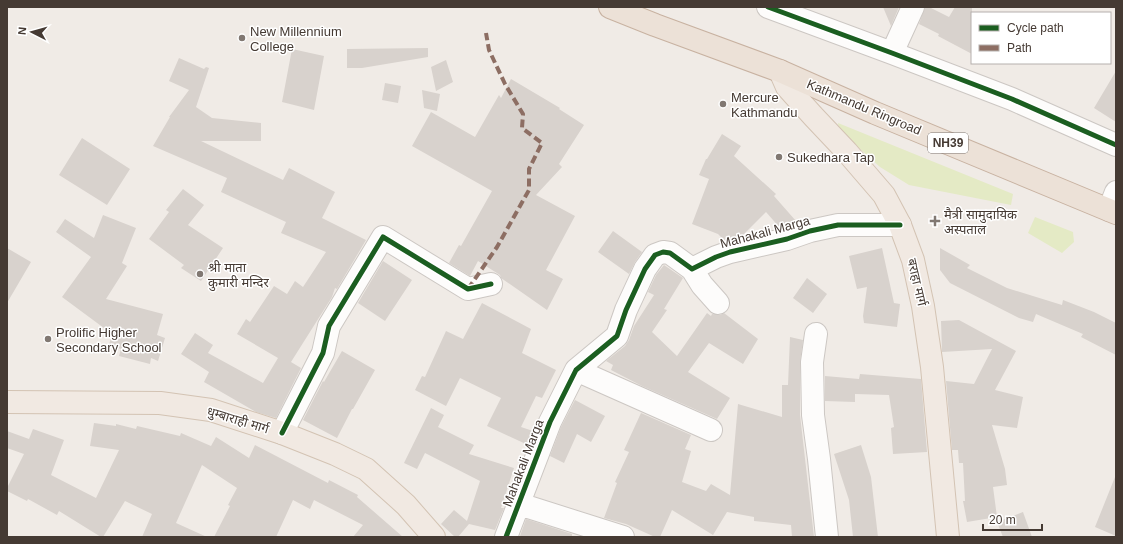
<svg xmlns="http://www.w3.org/2000/svg" width="1123" height="544" viewBox="0 0 1123 544" font-family="Helvetica,'Noto Sans Devanagari',sans-serif">
	<style>
		.green { fill: #e4eac5 }
		.building { fill: #d8d2cd }
		.lines { fill: none; stroke-linecap: round; stroke-linejoin: round }
		.minor-casing { stroke: #ccc7c3; stroke-width: 24 }
		.major-casing { stroke: #d3c3b3; stroke-width: 24 }
		.highway-casing { stroke: #c8b2a1; stroke-width: 24 }
		.minor { stroke: #fdfcfb; stroke-width: 22 }
		.major { stroke: #f1e9e2; stroke-width: 22 }
		.highway { stroke: #ece1d7; stroke-width: 22 }
		.quiet { stroke: #8d6e63; stroke-width: 4; stroke-dasharray: 8 4; stroke-linecap: butt }
		.cycleway-casing { stroke: #fff; stroke-width: 8 }
		.cycleway { stroke: #1b5e20; stroke-width: 5 }
		.poi-dot { fill: #817872; stroke: #fff; stroke-width: 1.5 }
		.labels { text-anchor: middle; dominant-baseline: central; stroke-width: 3; stroke-linejoin: round; paint-order: stroke }
		.shield { fill: #fff; stroke: #7d7570; stroke-width: 1 }
		.shield-label { font-size: 12px; font-weight: bold; fill: #453a33 }
		.poi-label { font-size: 13px; fill: #453a33; stroke: #fff; text-anchor: start }
		.street-label { font-size: 13px; fill: #453a33; stroke: #fff }
	</style>
	<rect width="100%" height="100%" fill="#f0ebe6"/>
	<!-- green -->
	<path class="green" d="M838,123L1013,194L1011,205L909,185L880,167L839,130Z
		M1035,217L1073,232L1074,242L1062,253L1028,233Z"/>
	<!-- building -->
	<path class="building" d="M883,7H899L891,26Z
		M925,7H929L949,17L955,7H972V54L938,36L939,34L919,24Z
		M428,48V57L362,68H347V49Z
		M292,49L324,56L314,110L282,102Z
		M179,58L204,69L206,67L209,68L196,107L212,118L261,123V141H201L283,180L289,168L335,192L322,218L366,240L337,289L335,288L332,297L291,362L301,368L276,418L256,412L204,382L209,372L181,354L195,333L213,345L208,353L263,383L278,358L237,334L246,319L250,322L274,286L287,294L295,281L303,287L326,252L281,233L286,222L221,192L227,178L153,146L170,117H169L189,90L169,81Z
		M446,60L453,82L436,91L431,67Z
		M1116,71V122L1094,108Z
		M511,79L560,108L559,109L584,125L559,164L562,167L536,195L575,216L546,270L563,279L547,310L501,278L500,275L478,261L470,276L449,263L459,245L461,246L492,191L412,146L431,112L475,137L499,95L501,98Z
		M385,83L401,86L398,103L382,100Z
		M422,90L440,94L437,111L424,108Z
		M722,134L741,146L734,156L776,194L774,196L796,221L794,223L780,228L766,212L741,237L725,241L718,234L692,224L709,179L699,175L706,159H707Z
		M82,138L130,169L107,205L59,175Z
		M183,189L204,205L188,225L223,248L201,281L181,268L184,265L149,239L169,212L166,210Z
		M103,215L136,228L122,263L127,266L106,299L163,314L157,335L165,338L158,361L151,358L150,364L119,356L121,349L109,345L112,334L62,297L91,257L56,232L65,219L94,238Z
		M613,231L642,252L635,262L629,274L598,252Z
		M7,248L31,262L7,303Z
		M882,248L894,303L900,304L897,327L864,323L863,316L867,287L857,289L849,256Z
		M940,248L970,265L967,268L1007,288L1062,305L1063,300L1094,312L1116,323V355L1081,337L1083,334L1036,314L1033,322L1019,318L950,283L940,270Z
		M383,261L412,280L385,321L358,303Z
		M664,265L683,278L664,309L667,310L652,332L677,356L707,313L711,316L712,314L720,315L724,313L758,339L743,364L709,343L688,372L730,398L717,419L642,386L611,370L613,365L606,361L625,346L629,340L634,326L654,295L648,292L656,275Z
		M807,278L827,294L813,313L793,298Z
		M482,303L531,329L522,353L556,370L542,398L536,396L521,427L533,431L528,445L487,426L501,398L460,378L446,406L415,390L422,376L425,377L446,331L463,339Z
		M959,320L1016,351L995,390L1023,397L1017,428L992,425L1005,469L1007,485L993,487L997,517L967,522L963,501H965L963,463H959L958,450H952L946,381L974,384L992,349L942,352L941,321Z
		M790,337L803,340L800,362V415L814,537H792L791,525L754,521V517L727,512L713,535L672,510L660,537H655L626,524L604,518L617,483L615,482L629,452L624,450L641,413L691,435L685,449L691,451L682,482L706,491L711,484L730,495L738,404L782,417V385H788Z
		M342,351L375,370L353,409H352L337,438L303,420L323,381L324,382Z
		M860,374L921,379L927,452L893,454L891,428L894,427L889,395L855,394V402L825,401V376L859,379Z
		M575,400L605,416L591,442L577,434L564,463L550,456L561,427Z
		M431,408L444,415L438,427L474,445L469,454L514,468L501,508H504L495,530L469,524L458,537H455L441,524L454,510L467,521L480,481L425,453L417,469L404,463Z
		M94,423L116,426V424L136,429L137,426L180,436L181,433L211,446L216,437L249,458L255,445L328,483L329,480L358,495L357,497L403,537H353L363,525L314,500L310,509L293,500L276,537H214L230,506L228,505L237,488L202,465L176,523L207,537H142L152,514L125,501L103,537H101L59,511L57,515L28,499L27,501L7,491V488L24,454L7,448V431L29,439L33,429L64,440L51,475L96,498L119,450L90,446Z
		M861,445L871,477L878,537H853L849,500L834,454Z
		M1115,477H1116V536L1095,527Z
		M1023,512L1032,537H1003L997,522Z
		M526,519L572,534V537L520,536Z"/>
	<g class="lines">
		<!-- minor casing -->
		<g class="minor-casing">
			<path id="minor" d="M768,7L892,53L1012,99L1116,145
				M892,53L913,7
				M1109,210L1116,192
				M692,269L702,285L718,303
				M816,334L812,362L813,415L819,459L827,537
				M576,370L711,430
				M282,433L323,353L329,326L383,237L468,289L491,284
				M519,504L623,537
				M506,537L550,422L576,370L617,336L626,310L645,269L655,255L663,252L670,253L692,269L716,257L730,252L787,239L810,231L838,225H900"/>
		</g>
		<!-- major casing -->
		<g class="major-casing">
			<path id="major" d="M780,71L787,87L813,116L847,152L884,195L900,225L913,260L923,306L932,367L948,537
				M7,402L160,403L211,410L282,433L335,454L366,469L406,505L434,537"/>
		</g>
		<!-- highway casing -->
		<g class="highway-casing">
			<path id="highway" d="M610,7L655,25L780,71L875,113L1116,213"/>
		</g>
		<!-- minor -->
		<use href="#minor" class="minor"/>
		<!-- major -->
		<use href="#major" class="major"/>
		<!-- highway -->
		<use href="#highway" class="highway"/>
		<!-- quiet -->
		<path class="quiet" d="M468,289L497,247L529,190V169L542,143L522,128L523,114L505,84L489,50L486,33"/>
		<!-- cycleway casing -->
		<g class="cycleway-casing">
			<path id="cycleway" d="M768,7L892,53L1012,99L1116,145
				M282,433L323,353L329,326L383,237L468,289L491,284
				M506,537L550,422L576,370L617,336L626,310L645,269L655,255L663,252L670,253L692,269L716,257L730,252L787,239L810,231L838,225H900"/>
		</g>
		<!-- cycleway -->
		<use href="#cycleway" class="cycleway"/>
	</g>
	<!-- markers -->
	<g class="poi-dot">
		<circle cx="242" cy="38" r="4"/>
		<circle cx="723" cy="104" r="4"/>
		<circle cx="779" cy="157" r="4"/>
		<path d="M933 215h4v4h4v4h-4v4h-4v-4h-4v-4h4z"/>
		<circle cx="200" cy="274" r="4"/>
		<circle cx="48" cy="339" r="4"/>
	</g>
	<g class="labels">
		<!-- shield labels -->
		<rect class="shield" x="928" y="133" width="40" height="20" rx="3"/>
		<g class="shield-label">
			<text x="948" y="143">NH39</text>
		</g>
		<!-- poi labels -->
		<g class="poi-label">
			<text x="250" y="31">New Millennium<tspan x="250" dy="15">College</tspan></text>
			<text x="731" y="97">Mercure<tspan x="731" dy="15">Kathmandu</tspan></text>
			<text x="787" y="157">Sukedhara Tap</text>
			<text x="944" y="214">मैत्री सामुदायिक<tspan x="944" dy="15">अस्पताल</tspan></text>
			<text x="208" y="267">श्री माता<tspan x="208" dy="15">कुमारी मन्दिर</tspan></text>
			<text x="56" y="332">Prolific Higher<tspan x="56" dy="15">Secondary School</tspan></text>
		</g>
		<!-- street labels -->
		<g class="street-label">
			<text transform="translate(864 107) rotate(23)">Kathmandu Ringroad</text>
			<text transform="translate(765 232) rotate(-15)">Mahakali Marga</text>
			<text transform="translate(917 282) rotate(77)">बराहा मार्ग</text>
			<text transform="translate(238 420) rotate(17)">धुम्बाराही मार्ग</text>
			<text transform="translate(523 463) rotate(-69)">Mahakali Marga</text>
		</g>
	</g>
	<!-- border -->
	<rect width="1123" height="544" fill="none" stroke="#453a33" stroke-width="16"/>
	<!-- legend -->
	<rect x="971" y="12" width="140" height="52" fill="#ffffff" stroke="#b5b0ad"/>
	<rect x="979" y="25" width="20" height="6" fill="#1b5e20" stroke="#b5b0ad"/>
	<text x="1007" y="32" font-size="12" fill="#453a33">Cycle path</text>
	<rect x="979" y="45" width="20" height="6" fill="#8d6e63" stroke="#b5b0ad"/>
	<text x="1007" y="52" font-size="12" fill="#453a33">Path</text>
	<!-- north arrow -->
	<g transform="translate(32 32) rotate(276)" stroke="#ffffff" stroke-width="3" paint-order="stroke">
	<path d="M0-3L7 15L0 10L-7 15Z" fill="#453a33"/>
	<text y="-6" font-size="11" font-weight="bold" text-anchor="middle" fill="#453a33">N</text>
	</g>
	<!-- scale -->
	<path d="M983 524v6h59v-6" fill="none" stroke="#453a33" stroke-width="2"/>
	<text x="989" y="524" font-size="12" fill="#453a33" stroke="#ffffff" stroke-width="3" paint-order="stroke">20 m</text>
</svg>
